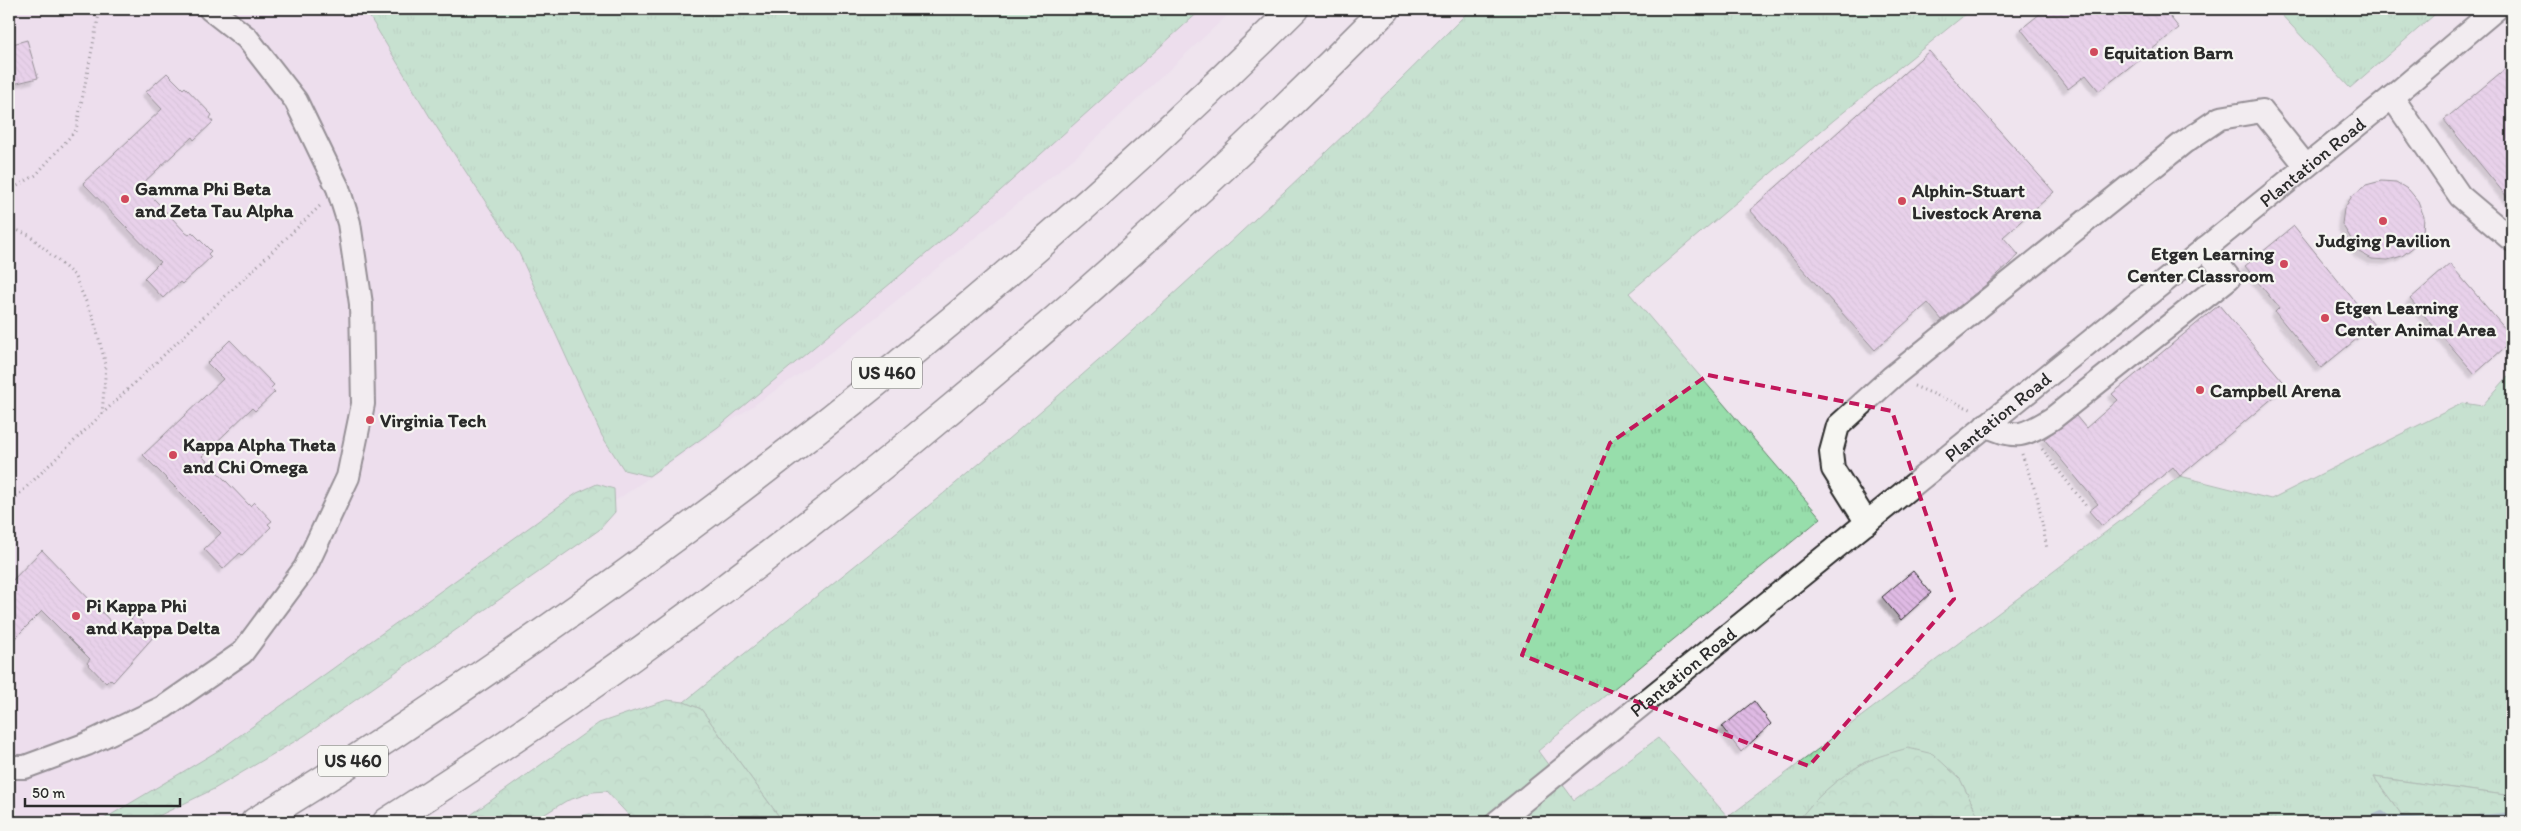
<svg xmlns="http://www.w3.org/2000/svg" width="2521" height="831" viewBox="0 0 2521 831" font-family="Itim,sans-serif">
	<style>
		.built { fill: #ead7eb }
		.grass { fill: url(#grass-tufts); stroke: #61846b }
		.forest { fill: url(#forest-crowns); stroke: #61846b }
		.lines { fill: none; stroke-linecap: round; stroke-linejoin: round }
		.stream { stroke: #6693a0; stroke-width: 6 }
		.building { fill: url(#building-back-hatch); stroke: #2b2b2b; filter: url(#shadow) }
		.minor-casing { stroke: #2b2b2b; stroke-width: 26 }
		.highway-casing { stroke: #2b2b2b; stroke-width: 31 }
		.path { stroke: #2b2b2b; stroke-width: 3; stroke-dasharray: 1 4; stroke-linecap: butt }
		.minor { stroke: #f6f6f2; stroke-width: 22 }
		.highway { stroke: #f6f6f2; stroke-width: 28 }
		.marked { fill: none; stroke: #c2185b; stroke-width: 4; stroke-dasharray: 10 6; stroke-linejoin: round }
		.poi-dot { fill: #d1495b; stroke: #f6f6f2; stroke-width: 2 }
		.labels { text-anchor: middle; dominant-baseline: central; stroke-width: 4.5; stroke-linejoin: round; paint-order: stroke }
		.shield { fill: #f6f6f2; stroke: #686867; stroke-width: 1 }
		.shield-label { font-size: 18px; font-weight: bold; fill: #2b2b2b }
		.poi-label { font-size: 19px; font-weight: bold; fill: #2b2b2b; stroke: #f6f6f2; text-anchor: start }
		.street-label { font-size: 19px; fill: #2b2b2b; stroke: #f6f6f2 }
	</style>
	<defs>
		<pattern id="grass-tufts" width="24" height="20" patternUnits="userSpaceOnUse" patternTransform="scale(1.25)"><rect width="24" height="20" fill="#97deab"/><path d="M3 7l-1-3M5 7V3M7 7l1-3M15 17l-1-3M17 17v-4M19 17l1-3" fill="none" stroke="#82bf93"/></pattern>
		<pattern id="forest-crowns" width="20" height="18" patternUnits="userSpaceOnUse" patternTransform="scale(1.25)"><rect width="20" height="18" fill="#97deab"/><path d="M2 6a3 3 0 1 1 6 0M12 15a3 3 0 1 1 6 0" fill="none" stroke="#82bf93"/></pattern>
		<pattern id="building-back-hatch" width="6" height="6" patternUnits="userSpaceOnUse" patternTransform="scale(1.25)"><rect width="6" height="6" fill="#dfbae4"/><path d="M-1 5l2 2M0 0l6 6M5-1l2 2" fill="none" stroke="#c0a0c4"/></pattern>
		<filter id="shadow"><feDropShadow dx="-4.5" dy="4.5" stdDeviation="1" flood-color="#0004"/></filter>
	</defs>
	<rect width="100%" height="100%" fill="#efe4ee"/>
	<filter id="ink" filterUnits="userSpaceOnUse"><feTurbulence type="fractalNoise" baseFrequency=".02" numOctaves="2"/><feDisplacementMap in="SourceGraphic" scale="10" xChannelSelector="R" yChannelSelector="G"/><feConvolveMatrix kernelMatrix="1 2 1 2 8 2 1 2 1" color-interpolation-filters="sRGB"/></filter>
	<g filter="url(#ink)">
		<!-- built -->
		<path class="built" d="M9,9H1234L1078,155L841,345L466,604L131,822H9Z"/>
		<!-- grass -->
		<path class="grass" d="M365,9H1202L980,209L718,427L649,476L624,470L602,436L519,253L430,117Z
			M1471,9H1972L1834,120L1629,293L1821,518L1538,751L1574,800L1658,738L1728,817L2180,476L2271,499L2463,403L2482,406L2512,372V796L2374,777L2407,822H1981L1960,779L1865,762C1838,780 1816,797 1797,822H783L701,709L684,702C782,623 883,545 980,463C1150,319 1315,168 1471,9Z
			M2276,9H2441L2350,88Z
			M590,814L602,817L610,822H570L580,816Z"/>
		<!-- forest -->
		<path class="forest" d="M597,484L614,489L615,512L599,530L304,736L214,789L146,822H99L221,749L577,493Z
			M667,700L684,702L701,709L783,822H635L606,791L593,792L566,801L532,822H461L599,723Z
			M1908,748L1933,754L1960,779L1981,822H1797C1815,798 1837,778 1864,763C1877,756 1894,752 1908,748Z
			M2374,777L2512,796V822H2407Z"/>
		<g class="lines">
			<!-- stream -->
			<path class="stream" d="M2363,822L2382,814L2387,818L2442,822L2512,815"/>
		</g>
		<!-- building -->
		<path class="building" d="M2046,9H2164L2179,28L2099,91L2086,75L2068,89L2021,29Z
			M27,40L38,78L9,85V45Z
			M1929,51L2054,192L2003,237L2019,255L1987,284L1942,320L1928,303L1875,350L1750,210Z
			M2512,63V203L2444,120Z
			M167,73L183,89L185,87L212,115L210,118L213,122L194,140L192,137L141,185L186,233L189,235L192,232L211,251L208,254L211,257L182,284L180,282L163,298L144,278L160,262L83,183L162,109L146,92Z
			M2381,181L2396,182L2409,190L2418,201L2424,217L2423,232L2415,246L2402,256L2388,260L2372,259L2359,252L2342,224L2344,209L2352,196L2366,185Z
			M2294,226L2374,325L2321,368L2275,312L2279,308L2245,266Z
			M2450,264L2512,337V341L2475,374L2410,299Z
			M2219,305L2287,386L2180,476L2173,467L2102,526L2089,511L2098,504L2044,439L2076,416L2086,428L2118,400L2112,394Z
			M230,340L274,385L271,388L275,392L255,411L252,408L202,456L250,506L254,502L272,521L268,524L271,527L242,555L240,553L223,569L204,549L221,533L143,455L223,379L207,363Z
			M42,550L120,631L135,615L155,635L113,682L110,679L106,683L87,663L90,659L42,611L9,644V584Z
			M1913,571L1931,593L1901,620L1882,597Z
			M1754,701L1771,724L1741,752L1722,727Z"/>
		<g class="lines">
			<!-- minor casing -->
			<g class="minor-casing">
				<g id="minor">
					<path d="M2392,97L2460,196L2512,240"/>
					<path d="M1986,425C2017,441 2025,435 2053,418L2229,278L2205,248"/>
					<path d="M1867,523L1833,469L1831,452L1838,426L1892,377L2183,143L2220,118L2262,111L2306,166"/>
					<path d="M9,767H25L87,744L164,707L242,653L305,568L348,477L363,404L361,304L349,223L338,188L296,101L247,38L210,9"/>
					<path id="s1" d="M1497,822L2392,97L2496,9"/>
				</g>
			</g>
			<!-- highway casing -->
			<g class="highway-casing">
				<path id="highway" d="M255,822C350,765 441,703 532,640C803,452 1060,241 1294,9
					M387,822C747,595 1086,311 1386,9"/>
			</g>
			<!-- path -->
			<path class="path" d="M9,191L36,175L76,130L100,9
				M9,227L29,235L74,275L93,317L106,365L102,414L9,504
				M1914,386L1973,410
				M102,414L322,204
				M2042,449L2086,506
				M2022,454L2037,496L2047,549"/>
			<!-- minor -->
			<use href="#minor" class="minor"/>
			<!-- highway -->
			<use href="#highway" class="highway"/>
		</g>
	</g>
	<!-- marked area -->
	<path d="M0 0H2521V831H0ZM1708,375L1892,411L1954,599L1809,766L1622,696L1522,655L1610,443Z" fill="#efe4ee" fill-opacity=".55" fill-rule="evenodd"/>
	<path class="marked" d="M1708,375L1892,411L1954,599L1809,766L1622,696L1522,655L1610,443Z"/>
	<!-- markers -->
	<g class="poi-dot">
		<circle cx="2094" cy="52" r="5"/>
		<circle cx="125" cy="199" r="5"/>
		<circle cx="1902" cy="201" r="5"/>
		<circle cx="2383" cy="221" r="5"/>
		<circle cx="2284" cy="264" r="5"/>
		<circle cx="2325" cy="318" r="5"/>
		<circle cx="2200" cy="390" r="5"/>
		<circle cx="370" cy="420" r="5"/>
		<circle cx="173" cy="455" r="5"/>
		<circle cx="76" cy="616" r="5"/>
	</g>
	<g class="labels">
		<!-- shield labels -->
		<g class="shield">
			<rect x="852" y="357.5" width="70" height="31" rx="4"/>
			<rect x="318" y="745.5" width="70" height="31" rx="4"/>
		</g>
		<g class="shield-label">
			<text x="887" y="373">US 460</text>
			<text x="353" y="761">US 460</text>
		</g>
		<!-- poi labels -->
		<g class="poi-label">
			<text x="2104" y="52">Equitation Barn</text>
			<text x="135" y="188">Gamma Phi Beta<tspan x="135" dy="22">and Zeta Tau Alpha</tspan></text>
			<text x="1912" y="190">Alphin-Stuart<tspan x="1912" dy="22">Livestock Arena</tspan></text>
			<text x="2383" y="240" text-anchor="middle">Judging Pavilion</text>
			<text x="2274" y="253" text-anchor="end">Etgen Learning<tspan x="2274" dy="22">Center Classroom</tspan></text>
			<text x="2335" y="307">Etgen Learning<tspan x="2335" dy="22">Center Animal Area</tspan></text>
			<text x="2210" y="390">Campbell Arena</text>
			<text x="380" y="420">Virginia Tech</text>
			<text x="183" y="444">Kappa Alpha Theta<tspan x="183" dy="22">and Chi Omega</tspan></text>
			<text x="86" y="605">Pi Kappa Phi<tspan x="86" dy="22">and Kappa Delta</tspan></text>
		</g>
		<!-- street labels -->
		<g class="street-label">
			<text stroke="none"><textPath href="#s1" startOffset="1049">Plantation Road</textPath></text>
			<text stroke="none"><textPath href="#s1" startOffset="644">Plantation Road</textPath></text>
			<text stroke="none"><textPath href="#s1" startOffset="239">Plantation Road</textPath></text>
		</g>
	</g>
	<!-- margin -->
	<rect width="2521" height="831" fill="none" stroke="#f6f6f2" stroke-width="30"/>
	<rect x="15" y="15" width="2491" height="801" fill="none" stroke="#2b2b2b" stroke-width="2" filter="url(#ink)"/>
	<!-- scale -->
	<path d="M25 798v8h155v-8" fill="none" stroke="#2b2b2b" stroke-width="2.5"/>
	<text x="32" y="798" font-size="15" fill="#2b2b2b" stroke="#f6f6f2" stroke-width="4" paint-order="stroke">50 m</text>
</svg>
